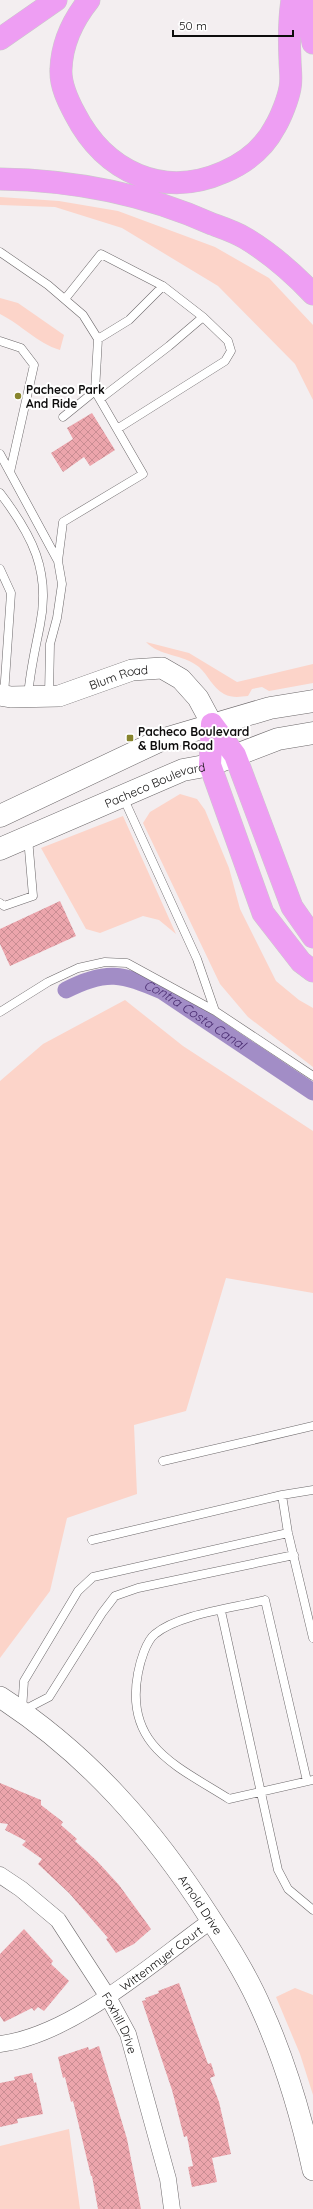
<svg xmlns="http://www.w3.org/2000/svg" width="313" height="2209" viewBox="0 0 313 2209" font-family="Quicksand,sans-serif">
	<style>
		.grass { fill: #fcd4c9 }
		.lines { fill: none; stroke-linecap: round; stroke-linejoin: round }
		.canal { stroke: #a28dc6; stroke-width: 17 }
		.building { fill: url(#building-cross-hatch) }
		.service-casing { stroke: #6c686a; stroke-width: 9 }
		.minor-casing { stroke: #6c686a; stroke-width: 17 }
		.tertiary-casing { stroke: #6c686a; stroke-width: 22 }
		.secondary-casing { stroke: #6c686a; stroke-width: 23 }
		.motorway-casing { stroke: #cacaca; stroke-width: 23 }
		.service { stroke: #fff; stroke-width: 8 }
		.minor { stroke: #fff; stroke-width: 16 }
		.tertiary { stroke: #fff; stroke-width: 21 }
		.secondary { stroke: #fff; stroke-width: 22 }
		.motorway { stroke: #ee9ef3; stroke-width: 22 }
		.poi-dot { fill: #87842d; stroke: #fff; stroke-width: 1.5 }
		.labels { text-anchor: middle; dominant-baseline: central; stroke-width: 4; stroke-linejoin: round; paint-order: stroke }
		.poi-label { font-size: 12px; font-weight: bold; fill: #0d0c0c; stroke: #fff; text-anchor: start }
		.street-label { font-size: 12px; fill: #0d0c0c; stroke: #fff }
		.water-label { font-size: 13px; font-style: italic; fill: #4b2d72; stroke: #fff }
	</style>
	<defs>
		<pattern id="building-cross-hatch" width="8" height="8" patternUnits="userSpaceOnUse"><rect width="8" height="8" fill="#eca5ac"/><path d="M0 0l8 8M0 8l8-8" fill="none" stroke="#c98d93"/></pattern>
	</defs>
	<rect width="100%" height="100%" fill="#f3eef0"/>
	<!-- grass -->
	<path class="grass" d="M0,197L59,201L118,211L215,247L269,278L313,325V400L295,364L218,286L122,228L55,207L0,205Z
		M0,298L18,303L64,335L60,350C37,343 22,325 0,314Z
		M146,642L189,653L237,682L313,664V683L269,691L262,687L252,689L248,696C239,697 232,698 224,694C212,687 208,675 199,667C183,654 159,656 146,642Z
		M180,794L197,799L205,810L229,868L240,909L276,981L299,1000L313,1008V1067L248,1017L220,984L143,823L150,812Z
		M123,816L176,934L159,920L143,916L100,933L86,929L41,848Z
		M125,1000L183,1046L313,1131V1293L226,1278L186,1411L134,1425L137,1494L67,1518L50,1591L0,1658V1081L43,1044Z
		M295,1988L313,1995V2095L300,2054L276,1997Z
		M69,2129L80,2209H0V2146Z"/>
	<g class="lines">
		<!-- canal -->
		<path class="canal" id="s1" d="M66,990C107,969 122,974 162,991L313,1092"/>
	</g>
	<!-- building -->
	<path class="building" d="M92,413L115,450L90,466L84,457L63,472L51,453L73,439L67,428Z
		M60,901L76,936L10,966L0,944V929Z
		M0,1783L41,1800V1805L63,1822L61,1825L77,1839L75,1841L97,1861L119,1885L151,1929L134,1944L116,1953L106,1939L108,1938L69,1893L38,1864L42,1859L22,1845L26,1841L5,1830L8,1824L0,1823Z
		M24,1929L53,1961L51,1964L69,1981L44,2011L38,2007L34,2011L32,2008L4,2022L0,2016V1954Z
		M179,1983L208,2064L211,2063L215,2076L210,2078L219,2102L231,2154L212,2158L217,2182L192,2187L188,2167L193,2166L187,2136L184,2137L172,2090L142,2001L146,2000L145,1998L159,1993L158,1991Z
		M99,2046L127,2139L141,2209H98L92,2176H91L73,2101L71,2102L65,2077L63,2078L58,2057L88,2047L89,2050Z
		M32,2073L34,2083L36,2082L43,2114L17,2119L18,2123L0,2127V2083L15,2080L14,2077Z"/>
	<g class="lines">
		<!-- service casing -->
		<g class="service-casing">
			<path id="service" d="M0,252L48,285L83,315L98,339L95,391L143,474L63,522L58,561
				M65,299L101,254L163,286L203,317L228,341L231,351L225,361L117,429
				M98,339L129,320L163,286
				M0,341L21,348L34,365L10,472
				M100,399L169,346L203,317
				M63,417L95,391
				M0,454L58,561L62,584L57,618L50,644L49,695
				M0,493C32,535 51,571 40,625C35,651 30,670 28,697
				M0,569L11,593L4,695
				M0,903L4,906L33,896L28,838
				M215,1011L313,1076
				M0,1012L48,982L78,968L105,962L127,963L215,1011L197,959L123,797
				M163,1461L313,1426
				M282,1495L288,1533L313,1638
				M92,1540L282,1495L313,1490
				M221,1611L278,1870L288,1889L313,1910
				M22,1710L24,1681L78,1591L93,1577L288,1533
				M22,1711L49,1697L102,1613L115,1596L138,1588L294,1555
				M307,1781L265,1600C234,1608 179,1614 155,1634C146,1641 140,1662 138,1673C124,1746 177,1766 229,1799L313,1780"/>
		</g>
		<!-- minor casing -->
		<g class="minor-casing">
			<g id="minor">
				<path id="s2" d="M0,1875L21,1889L58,1920L108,1997L128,2034L168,2179L172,2209"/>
				<path id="s3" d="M0,2044C73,2035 153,1962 212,1920"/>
			</g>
		</g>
		<!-- tertiary casing -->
		<g class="tertiary-casing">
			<g id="tertiary">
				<path id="s4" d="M0,695L11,697L59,696L132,670L162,668L181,679L198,698L212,724"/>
				<path id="s5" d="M0,1697C88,1754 154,1830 210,1918C229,1947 248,1977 262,2010C285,2061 301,2115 313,2170"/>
			</g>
		</g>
		<!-- secondary casing -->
		<g class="secondary-casing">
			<g id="secondary">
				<path d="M0,816L161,740L270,708L313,701"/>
				<path id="s6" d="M0,849L183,770L210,765L278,739L313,733"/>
			</g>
		</g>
		<!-- motorway casing -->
		<g class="motorway-casing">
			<path id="motorway" d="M89,0C73,20 62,43 61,69C60,85 68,101 75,114C105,172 163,199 224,172C245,163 264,148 275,127C281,117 288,99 290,88C292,79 290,69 290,60C289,40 289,20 292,0
				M304,0L313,43
				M0,39L56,0
				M0,179C72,180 145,194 212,224C223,228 235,232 245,238C270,253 293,273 313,294
				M212,724L210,765L263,913L301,962L313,971
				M212,724L235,755L292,907L313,937"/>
		</g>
		<!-- service -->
		<use href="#service" class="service"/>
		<!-- minor -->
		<use href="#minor" class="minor"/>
		<!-- tertiary -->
		<use href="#tertiary" class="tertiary"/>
		<!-- secondary -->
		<use href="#secondary" class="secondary"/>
		<!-- motorway -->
		<use href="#motorway" class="motorway"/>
	</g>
	<!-- markers -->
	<g class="poi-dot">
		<circle cx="18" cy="396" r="4"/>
		<rect x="126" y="734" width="8" height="8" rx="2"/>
	</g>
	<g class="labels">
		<!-- poi labels -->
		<g class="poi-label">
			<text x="26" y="389">Pacheco Park<tspan x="26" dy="14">And Ride</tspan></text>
			<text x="138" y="731">Pacheco Boulevard<tspan x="138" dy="14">&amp; Blum Road</tspan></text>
		</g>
		<!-- street labels -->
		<g class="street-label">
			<text stroke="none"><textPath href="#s4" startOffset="122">Blum Road</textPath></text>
			<text stroke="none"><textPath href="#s6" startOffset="168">Pacheco Boulevard</textPath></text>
			<text stroke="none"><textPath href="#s5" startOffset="291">Arnold Drive</textPath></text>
			<text stroke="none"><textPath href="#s3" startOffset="184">Wittenmyer Court</textPath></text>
			<text stroke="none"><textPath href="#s2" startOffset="194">Foxhill Drive</textPath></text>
		</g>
		<!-- water labels -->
		<g class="water-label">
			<text stroke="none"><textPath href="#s1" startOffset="141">Contra Costa Canal</textPath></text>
		</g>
	</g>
	<!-- scale -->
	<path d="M173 30v6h120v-6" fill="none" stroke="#0d0c0c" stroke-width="2"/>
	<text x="179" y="30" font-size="12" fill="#0d0c0c" stroke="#ffffff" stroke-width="3" paint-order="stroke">50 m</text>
</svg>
